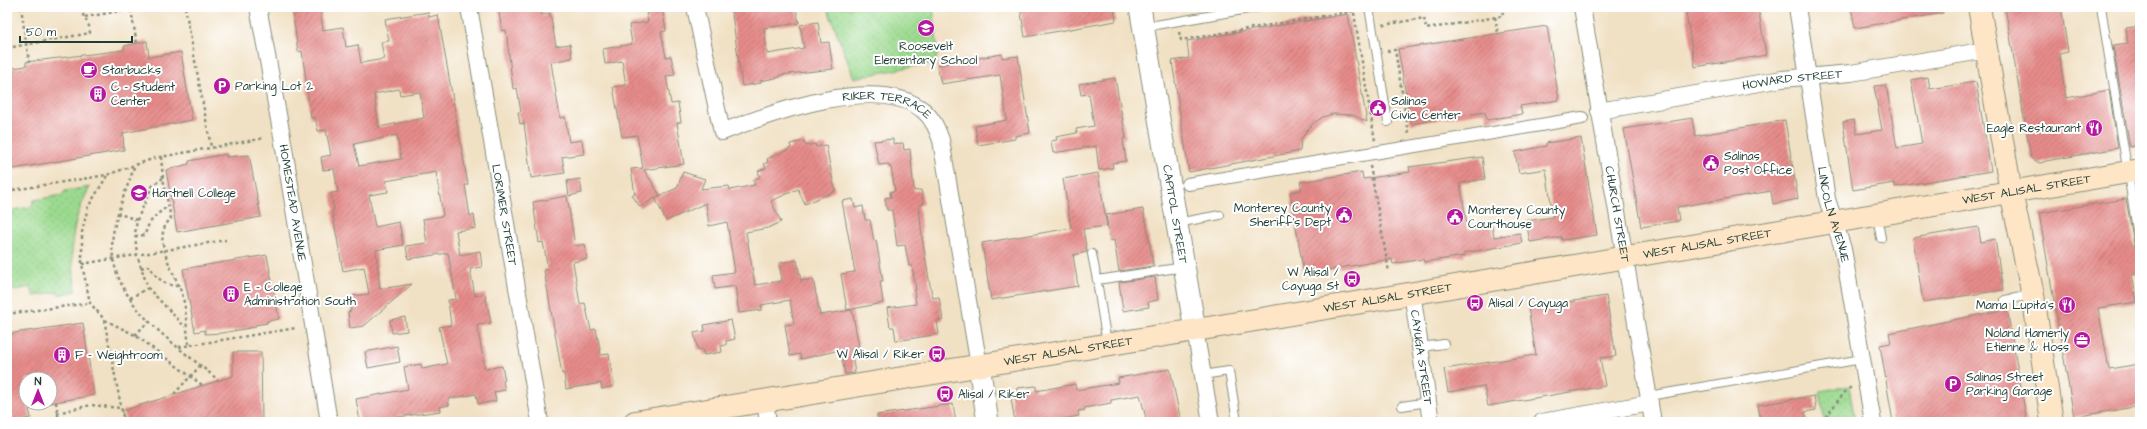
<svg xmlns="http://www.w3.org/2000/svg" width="2147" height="429" viewBox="0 0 2147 429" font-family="'Architects Daughter',sans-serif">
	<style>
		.grass { fill: url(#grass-dots); stroke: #5e8c62 }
		.building { fill: url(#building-hatch); fill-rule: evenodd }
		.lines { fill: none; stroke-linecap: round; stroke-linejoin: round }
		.service-casing { stroke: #888f7c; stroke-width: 10 }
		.pedestrian-casing { stroke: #888f7c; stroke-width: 14 }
		.minor-casing { stroke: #888f7c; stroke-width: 18 }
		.tertiary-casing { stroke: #888f7c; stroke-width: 23 }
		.secondary-casing { stroke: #888f7c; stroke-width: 24 }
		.path { stroke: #888f7c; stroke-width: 2.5; stroke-dasharray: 3 3; stroke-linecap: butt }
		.service { stroke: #fff; stroke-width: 8 }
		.pedestrian { stroke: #fff; stroke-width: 12 }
		.minor { stroke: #fff; stroke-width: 16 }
		.tertiary { stroke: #fff; stroke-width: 21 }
		.secondary { stroke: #fee5c5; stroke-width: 22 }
		.labels { text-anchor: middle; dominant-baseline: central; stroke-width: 4; stroke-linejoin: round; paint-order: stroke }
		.poi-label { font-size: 12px; fill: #1f3d34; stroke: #fff; text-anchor: start }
		.street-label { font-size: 12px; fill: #1f3d34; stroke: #fff }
	</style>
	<defs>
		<pattern id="grass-dots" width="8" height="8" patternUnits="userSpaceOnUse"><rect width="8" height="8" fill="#9cda90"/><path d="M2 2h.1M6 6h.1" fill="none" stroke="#86bc7d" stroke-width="1.8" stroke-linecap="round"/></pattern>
		<pattern id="building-hatch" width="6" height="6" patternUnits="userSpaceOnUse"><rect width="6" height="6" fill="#e68c8b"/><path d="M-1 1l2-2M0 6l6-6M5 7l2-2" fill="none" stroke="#ba7472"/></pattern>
	</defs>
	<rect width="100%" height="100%" fill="#fff"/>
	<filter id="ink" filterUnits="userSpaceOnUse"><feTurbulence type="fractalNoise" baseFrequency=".025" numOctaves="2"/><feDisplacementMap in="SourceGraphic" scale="8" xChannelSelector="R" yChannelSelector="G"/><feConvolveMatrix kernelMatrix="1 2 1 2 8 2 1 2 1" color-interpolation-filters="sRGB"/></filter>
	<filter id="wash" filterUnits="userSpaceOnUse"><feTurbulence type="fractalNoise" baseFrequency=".012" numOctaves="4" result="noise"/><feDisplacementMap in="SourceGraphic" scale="16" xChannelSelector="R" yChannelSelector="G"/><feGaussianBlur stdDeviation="0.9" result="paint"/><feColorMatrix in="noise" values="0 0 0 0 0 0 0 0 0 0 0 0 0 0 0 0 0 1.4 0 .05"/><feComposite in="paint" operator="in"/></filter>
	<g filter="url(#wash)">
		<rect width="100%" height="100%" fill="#f1e1c4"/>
		<!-- grass -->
		<path class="grass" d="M827,7H933L938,52L935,62L854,78Z
			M90,187C69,226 70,248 76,291L59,295L57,292L34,296L30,287L7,292V211L31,207L34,200L62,195L65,191Z
			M1849,386L1855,422H1830L1828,418L1824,417L1820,391Z"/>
		<g id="blocks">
			<!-- building -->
			<path class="building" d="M292,7H320L323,30L343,27L346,47L358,45L361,63L384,59L381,42L389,41L385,19L428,12L429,17L438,15L468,185H465L470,216L474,215L476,228L456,231L460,255L480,251L482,267L470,269L475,296L485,294L491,323L477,325L485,369L502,366L505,380L503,381L505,390L494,392L496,401L478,404L476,394L448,399L449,405L440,407L441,411L398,417L399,422H360L356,399L408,389L404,367L421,364L422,369L447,364L439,327L451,325L448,300L456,299L448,253L408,259L406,246L427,243L423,219L443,216L436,172L386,181L388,192L369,195L375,227L399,222L403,245L376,250L380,289L412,284L364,326L350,328L348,312L351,311L350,304H353L352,296L369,294L364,267L343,271L332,211L334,210L331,193L338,192L334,169L323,170L321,157L331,155L326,130L318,131L315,117L311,118L302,51L298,52ZM399,89L400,95L420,92L424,118L379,127L374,94ZM397,135L401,159L359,166L354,144Z
				M498,7H541L542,15L550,13L556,46L570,44L572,58L551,62L560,118L565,117L569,142L582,140L584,154L562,157L565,173L531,178L524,123L520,124L518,112H521L517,88L513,89L506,30L502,31Z
				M645,7H662L666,31L661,32L666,57L671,56L675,75L666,76L671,104L678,103L681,122L677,123L684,164L644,170L660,195L640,207L632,195L635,194L631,169L643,168L637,135L622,137L613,87L626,85L622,61L605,64L603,49L632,44L629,25L648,22Z
				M731,7H780L781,11L796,8L799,23L764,28L767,54L804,48L800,25L818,22L821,43L829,42L833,69L780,75V77L760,81L761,83L742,86Z
				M1020,7H1114L1116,21L1025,37Z
				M1685,7H1758L1766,55L1695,67Z
				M1851,7H1942L1943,13L1855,28Z
				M2005,7H2061L2068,52L2059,54L2066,98L2109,90L2118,148L2046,161L2041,163L2036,162L2031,158Z
				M1348,14L1367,122L1353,115L1333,114L1323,117L1315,122L1306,131L1301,140L1300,151L1189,172L1172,61L1189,58L1187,41Z
				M1547,26L1559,100L1520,106L1522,114L1487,120L1485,112L1411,124L1398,49Z
				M2140,26V145L2130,147L2113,46L2128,44L2126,28Z
				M147,41L149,57L181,52L192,120L123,133L124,150L7,170V69L26,66V62L124,50V46Z
				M1002,54V58L1018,56L1030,133L1015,136V139L978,145L975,126L1007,120L1000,75L941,84L937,65Z
				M1928,77L1930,89L1976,82L1991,171L1895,187L1894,183L1853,190L1843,122L1854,120L1857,134L1882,130L1874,86L1886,85L1897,148L1922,144L1911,80Z
				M1115,78L1126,138L1123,139L1126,161L1112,163L1113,168L1099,170L1096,146L1053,153L1051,141L1057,140L1056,137L1077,133L1076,129L1094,126L1089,94L1081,95L1079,84Z
				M1692,118L1695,136L1785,120L1798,199L1773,204L1771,191L1677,207L1679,221L1641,227L1624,129Z
				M1581,138L1597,235L1562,240L1561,237L1530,242L1526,221L1553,217L1546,169L1519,173L1515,152L1546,146V143Z
				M893,139V144L903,143L904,150L910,149L914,191L921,190L924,204L919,205L922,238L930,285L933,298L939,297L943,320L937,321L939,334L896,341L894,327H890L887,308L916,304L914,290H916L912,265L909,266L905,245L897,246L892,210H887L885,198L891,197L890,192L895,191L891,167H889V164L879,165L874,141Z
				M804,141L806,146L815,144L816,147L826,145L835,191L805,204L798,189L771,201L781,222L768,228L746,232L755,285L782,281L779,263L797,260L801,281L813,279L820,315L852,310L859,347L851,349L855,373L845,374L840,350L801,359L800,354L790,356L785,325L794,324L790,300L761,305L762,310L739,313L735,286L715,289L713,275L735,272L727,222L709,226L706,203L666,221L655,198L677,188L683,172L705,179L701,189L729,186L730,190L755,185L753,180L760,177L758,171L766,168L764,164L768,162L767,159L791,148L790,144Z
				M226,154V157L249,155L261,217L177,232L166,170L189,164V161Z
				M1482,157L1485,179L1460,183L1468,230L1492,226L1494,237L1520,233L1522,243L1464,253L1465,256L1424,262L1423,259L1393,264L1392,259L1304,274L1290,192L1302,190L1300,182L1362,172L1363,179L1410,172L1409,167Z
				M1098,173L1107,226L1083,229L1087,252L1073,255L1078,286L991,300L982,243L1071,228L1063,179Z
				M580,179L582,193L569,196L567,181Z
				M567,196L575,246L585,244L587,259L573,262L580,304L585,303L591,330L596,329L601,355L609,354L614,386L602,389L601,383L566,389L564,373L562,374L544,270L548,269L543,242L539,243L533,202Z
				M853,199L855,208L863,206L865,220H870L874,241L876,240L883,281H880L883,303L847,310L841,274L855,272L842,201Z
				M2126,199L2135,249L2140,253V274L2132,275L2137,302L2098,308L2109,369L2140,364V406L2074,417L2039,213Z
				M1143,209L1145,221L1146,220L1153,266L1119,271L1114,240L1110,241L1106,215Z
				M1978,227L1981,242L1995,239L2003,290L1923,302L1913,238Z
				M267,255L279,319L267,321V323L255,325V327L222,333L205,334V330L195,332L183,269Z
				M1155,277L1158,300L1148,302L1149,307L1123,311L1119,282Z
				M1606,296L1616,356L1600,358L1605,386L1488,406L1484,386L1448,392L1444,369L1536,355L1528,308Z
				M2007,309L2027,422H1893L1880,345L1891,343L1889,333Z
				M405,317L407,331L392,333L390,320Z
				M731,320L735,339L726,341V345L721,346L722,352L704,355L702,349L698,350L694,333L705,331L704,325Z
				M83,323L94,395L50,403V379H26V403H28L31,418L8,422L7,334Z
				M397,346L400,362L368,368L365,352Z
				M233,352H261L262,422H126L122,411L233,376Z
				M1170,369L1181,422H1147L1140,395L1111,400V403L1084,408L1085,410L1078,411L1079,416L1047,422H1015L1010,392L1017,391V388L1036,386V391L1075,384L1076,390L1119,383L1118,378Z
				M1814,396L1816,410L1805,412L1807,422H1761L1758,405Z
				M953,404L956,422H878L877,415Z"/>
		</g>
	</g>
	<g filter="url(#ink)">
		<use href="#blocks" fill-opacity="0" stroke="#888f7c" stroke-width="1"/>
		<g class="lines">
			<!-- service casing -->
			<g class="service-casing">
				<path id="service" d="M1369,7L1388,122
					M2101,7L2140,248
					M1144,27L1260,7
					M1877,216L1881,238
					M1177,223L1220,215
					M1092,254L1097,280L1184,267
					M1098,287L1107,343
					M2005,300L2032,295
					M1421,347L1444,344
					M1202,375L1229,371L1237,422
					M1649,396L1862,359
					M1402,406L1428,402"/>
			</g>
			<!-- pedestrian casing -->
			<g class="pedestrian-casing">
				<path id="pedestrian" d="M1188,184L1582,118"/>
			</g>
			<!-- minor casing -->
			<g class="minor-casing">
				<g id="minor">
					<path id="s1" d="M258,7L282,136L329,422"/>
					<path id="s2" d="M469,7L540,422"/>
					<path id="s3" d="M695,7L722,132C771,113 879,73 924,111C933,119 937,129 941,140L979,366"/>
					<path id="s4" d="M1582,7L1653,422"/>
					<path id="s5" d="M1797,7L1827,199L1843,249L1873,422"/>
					<path id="s6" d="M1599,111L1782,79L1851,73L1987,50"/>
					<path id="s7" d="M1412,292L1431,422"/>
					<path d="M1195,330L1211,422"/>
					<path d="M765,401L768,422"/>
					<path d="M1542,422L1650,403"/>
				</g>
			</g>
			<!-- tertiary casing -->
			<g class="tertiary-casing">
				<g id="tertiary">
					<path id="s8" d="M1140,7L1195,330"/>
					<path d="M979,366L988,422"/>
				</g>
			</g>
			<!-- secondary casing -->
			<g class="secondary-casing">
				<g id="secondary">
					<path d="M1979,7L2011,192L2033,295L2052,422"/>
					<path id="s9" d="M635,422L1214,327L2140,170"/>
				</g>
			</g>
			<!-- path -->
			<path class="path" d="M21,7L29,62
				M185,7L211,147
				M1353,7L1375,141
				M131,10L137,44
				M85,17L144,7
				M1495,17L1498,33
				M1383,25L1424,18L1426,29L1503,16L1502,7
				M1179,32L1181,40L1354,11
				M7,48L90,33L89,26L79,7
				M1387,51L1395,50L1409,135
				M161,157L163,178L171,219C148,238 178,276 183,298C187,314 186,329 189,344
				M1370,166L1389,272
				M134,167C127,189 117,210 113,234C104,301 175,343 218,380
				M107,176L88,207L82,232V264L90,303L104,319L124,422
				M163,178L153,185L137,220L135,234L137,255L148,288L185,327
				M7,191L107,175L155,158L265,138
				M117,213L137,220
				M135,236L145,235C148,221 157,213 169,206
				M82,264L226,240
				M141,268L149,266C157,278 163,285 178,286
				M130,298L148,288
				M7,314L90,303
				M105,320L135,335L202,385
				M135,335L149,321
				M179,347L296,328
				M174,394L201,365
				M56,402L59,422
				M57,413L91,405L120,408
				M1826,417L1843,394L1852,386
				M18,420L19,422
				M1818,422L1824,417L1828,418L1830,422
				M1836,422L1858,419"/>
			<!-- service -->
			<use href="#service" class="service"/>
			<!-- pedestrian -->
			<use href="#pedestrian" class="pedestrian"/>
			<!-- minor -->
			<use href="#minor" class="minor"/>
			<!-- tertiary -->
			<use href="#tertiary" class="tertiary"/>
			<!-- secondary -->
			<use href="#secondary" class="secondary"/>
		</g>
	</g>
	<!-- icons -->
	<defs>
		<g id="school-disc" transform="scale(0.9)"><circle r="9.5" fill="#b5179e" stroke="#fff"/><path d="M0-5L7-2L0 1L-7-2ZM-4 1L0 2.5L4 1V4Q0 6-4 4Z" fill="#fff"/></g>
		<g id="cafe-disc" transform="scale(0.9)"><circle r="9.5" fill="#b5179e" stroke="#fff"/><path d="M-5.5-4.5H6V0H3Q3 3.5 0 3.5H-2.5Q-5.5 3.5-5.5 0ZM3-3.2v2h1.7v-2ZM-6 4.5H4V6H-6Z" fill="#fff"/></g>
		<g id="parking-disc" transform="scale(0.9)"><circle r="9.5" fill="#b5179e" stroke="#fff"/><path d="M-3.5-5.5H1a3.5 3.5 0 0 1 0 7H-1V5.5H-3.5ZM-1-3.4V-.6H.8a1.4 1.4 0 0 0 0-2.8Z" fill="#fff"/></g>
		<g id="building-disc" transform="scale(0.9)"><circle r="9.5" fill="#b5179e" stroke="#fff"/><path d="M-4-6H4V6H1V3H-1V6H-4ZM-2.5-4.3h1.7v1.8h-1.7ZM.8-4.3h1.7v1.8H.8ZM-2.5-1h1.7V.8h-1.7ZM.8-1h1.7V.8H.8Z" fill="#fff"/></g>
		<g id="civic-disc" transform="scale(0.9)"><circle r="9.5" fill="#b5179e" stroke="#fff"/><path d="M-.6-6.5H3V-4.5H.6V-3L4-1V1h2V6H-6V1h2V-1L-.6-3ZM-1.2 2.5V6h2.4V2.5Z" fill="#fff"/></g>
		<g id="restaurant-disc" transform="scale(0.9)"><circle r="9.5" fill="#b5179e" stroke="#fff"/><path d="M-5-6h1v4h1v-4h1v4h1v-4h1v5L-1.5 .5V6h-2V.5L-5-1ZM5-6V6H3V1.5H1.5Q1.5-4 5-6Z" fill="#fff"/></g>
		<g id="university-disc" transform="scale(0.9)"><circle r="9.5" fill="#b5179e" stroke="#fff"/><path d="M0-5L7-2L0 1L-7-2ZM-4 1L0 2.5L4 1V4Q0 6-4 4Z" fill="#fff"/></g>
		<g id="bus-disc" transform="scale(0.9)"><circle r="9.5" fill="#b5179e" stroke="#fff"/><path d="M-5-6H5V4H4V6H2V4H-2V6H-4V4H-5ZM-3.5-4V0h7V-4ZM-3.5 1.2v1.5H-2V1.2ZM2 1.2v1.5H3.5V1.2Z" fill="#fff"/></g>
		<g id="office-disc" transform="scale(0.9)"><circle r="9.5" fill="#b5179e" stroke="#fff"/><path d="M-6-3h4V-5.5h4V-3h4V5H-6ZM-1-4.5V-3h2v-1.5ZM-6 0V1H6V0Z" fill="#fff"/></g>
	</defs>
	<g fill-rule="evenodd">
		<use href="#school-disc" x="926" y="28"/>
		<use href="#cafe-disc" x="89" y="70"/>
		<use href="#parking-disc" x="222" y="86"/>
		<use href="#building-disc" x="98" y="94"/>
		<use href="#civic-disc" x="1378" y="108"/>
		<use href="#restaurant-disc" x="2094" y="128"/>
		<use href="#civic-disc" x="1711" y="163"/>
		<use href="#university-disc" x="139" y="193"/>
		<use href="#civic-disc" x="1344" y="215"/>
		<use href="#civic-disc" x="1455" y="217"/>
		<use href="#bus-disc" x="1352" y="279"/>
		<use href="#building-disc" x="231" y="294"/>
		<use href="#bus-disc" x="1475" y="303"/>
		<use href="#restaurant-disc" x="2067" y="305"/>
		<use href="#office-disc" x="2082" y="340"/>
		<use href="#bus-disc" x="937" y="354"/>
		<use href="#building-disc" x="62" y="355"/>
		<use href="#parking-disc" x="1953" y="384"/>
		<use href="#bus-disc" x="945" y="394"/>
	</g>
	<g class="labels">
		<!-- poi labels -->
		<g class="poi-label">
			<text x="926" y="46" text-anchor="middle">Roosevelt<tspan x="926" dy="14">Elementary School</tspan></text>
			<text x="102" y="70">Starbucks</text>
			<text x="235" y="86">Parking Lot 2</text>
			<text x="111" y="87">C - Student<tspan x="111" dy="14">Center</tspan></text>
			<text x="1391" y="101">Salinas<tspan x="1391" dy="14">Civic Center</tspan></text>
			<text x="2081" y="128" text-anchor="end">Eagle Restaurant</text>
			<text x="1724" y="156">Salinas<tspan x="1724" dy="14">Post Office</tspan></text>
			<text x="152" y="193">Hartnell College</text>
			<text x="1331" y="208" text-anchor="end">Monterey County<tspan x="1331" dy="14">Sheriff's Dept</tspan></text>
			<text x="1468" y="210">Monterey County<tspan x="1468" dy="14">Courthouse</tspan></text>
			<text x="1339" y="272" text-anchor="end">W Alisal /<tspan x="1339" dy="14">Cayuga St</tspan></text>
			<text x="244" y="287">E - College<tspan x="244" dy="14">Administration South</tspan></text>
			<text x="1488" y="303">Alisal / Cayuga</text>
			<text x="2054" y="305" text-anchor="end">Mama Lupita's</text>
			<text x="2069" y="333" text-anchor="end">Noland Hamerly<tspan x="2069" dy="14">Etienne &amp; Hoss</tspan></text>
			<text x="924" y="354" text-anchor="end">W Alisal / Riker</text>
			<text x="75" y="355">F - Weightroom</text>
			<text x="1966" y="377">Salinas Street<tspan x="1966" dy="14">Parking Garage</tspan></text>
			<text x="958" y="394">Alisal / Riker</text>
		</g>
		<!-- street labels -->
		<g class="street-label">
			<text stroke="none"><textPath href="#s6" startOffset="196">HOWARD STREET</textPath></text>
			<text stroke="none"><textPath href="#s3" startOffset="300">RIKER TERRACE</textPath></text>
			<text stroke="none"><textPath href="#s9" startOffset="1411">WEST ALISAL STREET</textPath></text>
			<text stroke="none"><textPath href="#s1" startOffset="199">HOMESTEAD AVENUE</textPath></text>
			<text stroke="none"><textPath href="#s2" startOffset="211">LORIMER STREET</textPath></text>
			<text stroke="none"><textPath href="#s8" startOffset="210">CAPITOL STREET</textPath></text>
			<text stroke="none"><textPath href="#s4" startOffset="210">CHURCH STREET</textPath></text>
			<text stroke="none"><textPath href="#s5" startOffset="211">LINCOLN AVENUE</textPath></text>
			<text stroke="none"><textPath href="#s9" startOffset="1087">WEST ALISAL STREET</textPath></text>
			<text stroke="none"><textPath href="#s9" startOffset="763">WEST ALISAL STREET</textPath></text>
			<text stroke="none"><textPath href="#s9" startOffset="439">WEST ALISAL STREET</textPath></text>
			<text stroke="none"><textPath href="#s7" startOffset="66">CAYUGA STREET</textPath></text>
		</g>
	</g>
	<!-- margin -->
	<rect width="2147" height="429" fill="none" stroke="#fff" stroke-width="24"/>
	<!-- north arrow -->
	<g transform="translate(38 391)"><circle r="19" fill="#ffffff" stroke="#a5b1ae"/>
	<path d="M0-3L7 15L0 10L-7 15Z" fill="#b5179e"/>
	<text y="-6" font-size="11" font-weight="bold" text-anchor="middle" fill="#1f3d34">N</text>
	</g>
	<!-- scale -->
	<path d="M20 36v6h112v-6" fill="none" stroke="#1f3d34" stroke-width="2"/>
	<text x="26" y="36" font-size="12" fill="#1f3d34" stroke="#ffffff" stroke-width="3" paint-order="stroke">50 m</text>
</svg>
